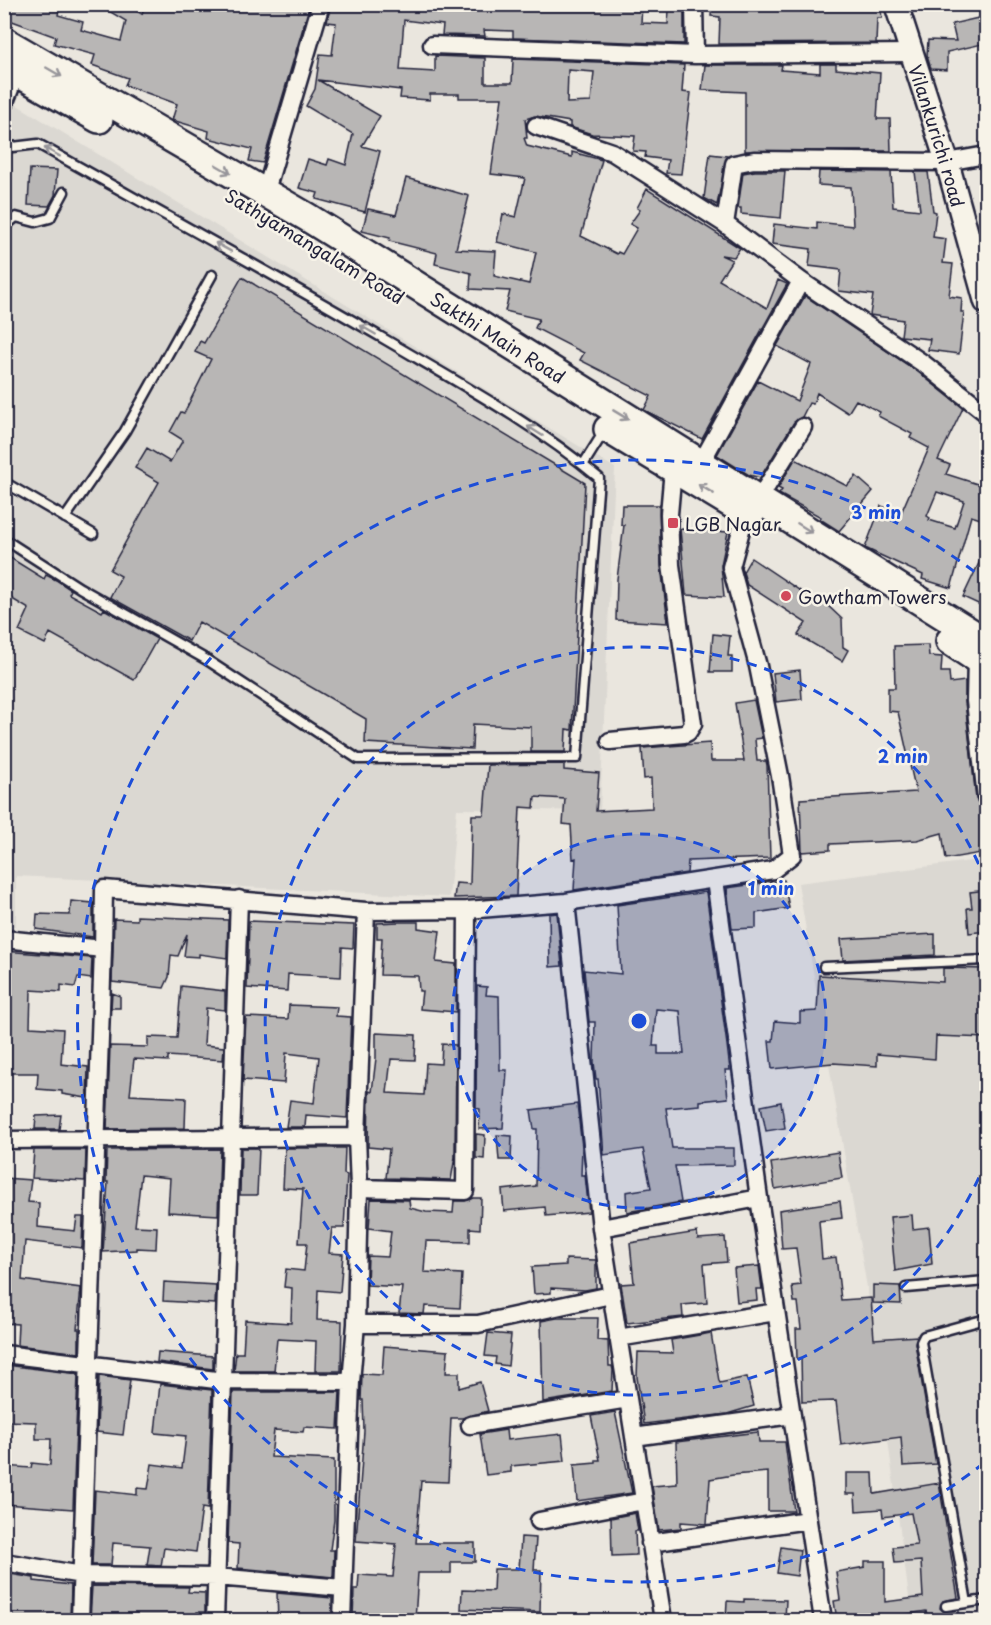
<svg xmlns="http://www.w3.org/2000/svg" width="991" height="1625" viewBox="0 0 991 1625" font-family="'Playpen Sans',sans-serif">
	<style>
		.built { fill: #dbd8d2 }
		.building { fill: #b8b6b5; stroke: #22223b; stroke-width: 1.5; fill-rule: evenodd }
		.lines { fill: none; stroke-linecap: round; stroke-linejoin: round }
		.service-casing { stroke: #22223b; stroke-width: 13 }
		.minor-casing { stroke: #22223b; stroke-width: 21 }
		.secondary-casing { stroke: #22223b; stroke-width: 27 }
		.trunk-casing { stroke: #22223b; stroke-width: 32 }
		.service { stroke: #f7f3e8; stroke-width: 8 }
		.minor { stroke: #f7f3e8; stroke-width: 16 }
		.secondary { stroke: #f7f3e8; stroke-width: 22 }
		.trunk { stroke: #f7f3e8; stroke-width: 27 }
		.oneway { stroke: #97959a }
		.ring { fill: none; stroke: #1d4ed8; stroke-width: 3; stroke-dasharray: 10 8 }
		.poi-dot { fill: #d1495b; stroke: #f7f3e8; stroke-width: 2 }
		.labels { text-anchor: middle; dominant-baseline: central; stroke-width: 5; stroke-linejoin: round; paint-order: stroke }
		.street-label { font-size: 18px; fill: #22223b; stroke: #f7f3e8 }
		.poi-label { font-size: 18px; fill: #22223b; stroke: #f7f3e8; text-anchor: start }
		.centre { fill: #1d4ed8; stroke: #f7f3e8; stroke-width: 3 }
		.ring-label { font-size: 18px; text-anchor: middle; font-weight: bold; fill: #1d4ed8; stroke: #f7f3e8; stroke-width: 5; stroke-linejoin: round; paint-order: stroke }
	</style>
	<rect width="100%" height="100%" fill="#eae6de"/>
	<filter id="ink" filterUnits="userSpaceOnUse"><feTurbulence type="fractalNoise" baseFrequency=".0167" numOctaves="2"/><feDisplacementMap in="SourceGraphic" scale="12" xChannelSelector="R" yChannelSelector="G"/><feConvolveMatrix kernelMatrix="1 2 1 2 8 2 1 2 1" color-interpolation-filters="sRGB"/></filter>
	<g filter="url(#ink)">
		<!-- built -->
		<path class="built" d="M4,97L615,468L600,811L457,809L449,897L16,876V926L5,925Z
			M986,859V1620H912L870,1305L798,883Z"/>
		<!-- building -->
		<path class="building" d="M7,4H60L58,15L83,22L81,30L121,41L126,21L97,4H125L142,14L145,4H310L263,163L249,161L252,149L208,138L209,131L172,120L177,104L125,85L128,78L92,65L95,55L54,44L56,37L4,18Z
			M331,4L376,7V4H642L641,23L668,24L669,10L684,11V44L513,38V31L484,30L485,36L442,35L443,25L404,20L400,70L435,72V56L485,58V83H512L513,59L684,65L682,92L691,93L681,174L666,173L668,160L645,157L646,152L633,151L635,136L592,134L570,127V122L535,116L525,119L527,138H524L527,146L572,157V152L602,160L581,236L617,254L618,252L622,254L637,228L630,224L640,210L637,208L647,189L740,248L734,257L721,255L732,260L719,280L767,308L778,280L787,284L702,439L644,410L651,396L580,360L584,353L535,328L539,319L505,311L510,291L470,289L471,273L435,264L437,253L389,241L390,238L362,231L368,209L396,215L406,178L469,196L456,249L496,251L494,276L529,284L536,252L497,242L503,214L516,217L525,178L491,174L502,98H459V94H430V100L400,98L401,90L318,80L380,116L362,146L380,151L365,212L316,199L318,193L299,188L308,159L327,165L329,159L346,165L353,134L306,106L315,89L320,54L332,55L336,23L327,22ZM568,70L594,72L591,102L567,103Z
			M712,4H880L882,18H877L876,43L719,44L720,17L711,16Z
			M987,16V43L947,52V70L931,69L927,56L928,40L956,41L952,24Z
			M820,64H836V69L880,73L877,119H890L891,151H745V92L702,90L705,65H782L781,70L820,73Z
			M710,154L727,156L717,205L704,198Z
			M30,169L57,170L55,195L49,206L28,205Z
			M755,171H785L781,218L741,214V208H738L743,173Z
			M819,171L891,172L893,207L920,210L915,172H928L933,211L936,212L933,237L946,239L943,263L953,264L949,296L962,298L961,312H964L959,354L928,350L930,339L901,336L903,320L870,315L873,295L839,291L841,270L809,266L811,249L772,244L774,224L817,229V222L853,226L851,187L818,185Z
			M242,277L585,483L572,730L566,729L565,752H531V727L473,724L472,749L365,743L366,719L199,622L189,641L110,597L121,576L110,570L159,482L135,468L147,448L170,462L183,440L170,432L181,412L184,413L211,359L195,352L200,341L204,343Z
			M805,296L918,372L963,408L938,460L950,465L946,474L987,487V521L971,516L951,588L922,579L923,575L865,548L881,506L901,513L929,448L910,438L912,434L878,416L880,412L856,400L848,413L817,393L813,404L809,403L802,417L794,422L760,478L749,475L717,455L758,381L797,401L811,364L777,346ZM937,492L964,501L955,528L929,520L930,518L927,516Z
			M795,459L847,486L856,476L873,491L839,531L820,519L821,517L779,494L782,490L778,488Z
			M622,505H659L661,566L668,623L616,620L617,579L624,525H621Z
			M680,529L728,532L721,565L724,597L686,595Z
			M987,546V608L963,597Z
			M4,554L44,579L46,575L56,580L71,590L69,594L102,612L104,609L157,639L134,680L50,633L45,644L19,631L29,609L4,594Z
			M751,558L814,600L826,604L842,619L843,647L848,650L842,661L798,635L806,623L747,585L743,572Z
			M713,634L730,636L728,656H732V672H710Z
			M928,645L929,656L942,657L941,672H949L950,683L965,681V702L976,798L984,807L987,824H982L987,852L946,859L942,833L917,840L830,844V850L802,852L800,799L916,792L898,712L888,711V688H895L894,646Z
			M800,670L802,699L776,702L773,673Z
			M754,700L762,738L755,739L757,761H766L767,765L770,858L688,861L687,873L574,890L576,858L573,859L571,825L563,824L565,799L535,797L534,808L520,807L516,896L454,898L456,883L470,884L472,815H484L488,765L564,764V770L599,773L596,811L652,808L651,778L644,779L642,748L710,743L711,761H744L735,703Z
			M784,880L789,908L756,913V928L732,929L727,888Z
			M987,890V931L969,933L967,908H972L970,892Z
			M706,892L727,1045L730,1070H725L728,1098L700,1101V1105L666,1108L672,1148H734V1165L675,1166L681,1202L627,1212L626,1192L651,1188L643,1149L604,1155L598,1079H596L594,1062L595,1022H589L584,970L621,974L617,905ZM656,1009L680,1011L684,1054H658V1046H653Z
			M71,901L93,903V937L36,929L37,914L70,915Z
			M557,913L562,966L550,967L549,914Z
			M137,916L228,920L227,958L199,954V957L184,956L187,934L178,956L171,955L169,977L164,988L112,982L114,919L137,920Z
			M249,921L354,925L353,948L342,947L341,977L288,974L287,991L247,988Z
			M399,922H418V928L440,931L436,962L456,964V1012L420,1009L422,991H419L418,976L380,975L382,938H377V923Z
			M935,934V955L843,960L841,939Z
			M4,951L92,958L91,979L78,977L75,987L61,985V992L31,990L30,1027L63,1029L61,1064L88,1067L87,1098L62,1094V1091L37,1089L38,1073H4Z
			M943,968L987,969V1038L936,1036L935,1059L877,1054V1066L833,1063L772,1069L769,1041H773L775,1021L800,1023V1012L817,1011L819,975L943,982Z
			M181,986L225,991V1010L206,1008L204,1045L224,1047L223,1060L168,1056V1061L134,1059L130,1095L186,1098L185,1128L107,1129L110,1046L148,1047V1037L177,1038Z
			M477,986L487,987L486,995L499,996L500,1070H507L503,1128L479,1129L480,1109L476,1108Z
			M112,993L120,996V1008H111Z
			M289,1005L337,1007L336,1016L351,1017L347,1118L306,1115L305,1127H286L290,1100L314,1103L319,1057L286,1053L284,1083L243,1080L246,1017L288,1019Z
			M376,1033L416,1035L415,1060L391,1059L387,1093L424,1095L426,1063L441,1064L442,1044L456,1045L455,1157L451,1180L386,1178L389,1149L368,1147L369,1091L372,1092L376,1058Z
			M781,1102L785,1128L766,1131L761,1106Z
			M577,1104L582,1147L581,1175H585L589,1212L546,1216L545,1207L504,1211L502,1190L536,1186L537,1129H534L531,1110Z
			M61,1115L59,1129H35L36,1116Z
			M476,1134L485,1135L484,1159L476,1158Z
			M497,1135L512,1136L511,1160H499Z
			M241,1148H259L257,1195H240Z
			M285,1148H345L344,1174L347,1175L344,1228H332L329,1253L343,1254L340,1292L318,1290L317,1320L342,1321L341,1371H315L316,1341L277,1339L274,1371H234L236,1353H243L245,1320L291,1323L292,1288L284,1287L286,1269L304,1271L307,1243H299L303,1189L283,1188Z
			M220,1149L218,1215L168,1212L170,1178L141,1175L135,1226L157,1227L156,1249L137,1248V1250L103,1252L108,1182H106L107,1150Z
			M34,1150H86L85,1181L32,1178Z
			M838,1152L842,1178L775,1189L771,1163Z
			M4,1178L31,1180L28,1202L39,1203L38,1227L75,1231L77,1217H83L82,1248L25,1241L22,1280L81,1288L77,1329H79V1353L17,1345L18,1324L4,1323Z
			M473,1198H481L480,1229L470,1228V1242L426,1241L424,1272L462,1274L460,1308L425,1306L424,1314L399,1313L402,1287L367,1285L368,1256L388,1257L391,1231L369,1228L371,1199L409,1200L410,1208L426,1212L453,1213L454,1201H465Z
			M840,1201L842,1218L819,1221L822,1259L836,1257L841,1300L871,1298L874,1339L917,1336L915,1343L936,1464L903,1466L901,1437L841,1445L836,1401L802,1402L801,1358L797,1359L796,1329H801L798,1302H794L792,1286L801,1285L796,1248L782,1249L779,1210Z
			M912,1215L913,1229L929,1227L932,1264L895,1271L890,1217Z
			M697,1232L698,1239L725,1237L727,1262L704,1264L707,1303L682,1305L683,1317L627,1323L621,1284L634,1283L630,1243Z
			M566,1259L596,1260V1288L585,1290L551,1288V1293L534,1294L532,1267L566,1265Z
			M759,1266L762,1289H756L757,1300L737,1302L734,1268Z
			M164,1282L216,1285L215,1304L163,1301Z
			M873,1285L900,1286L901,1304L873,1303Z
			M557,1318H598L597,1340L608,1341L609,1366H612L613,1370L612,1391L543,1402L541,1321Z
			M488,1333L511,1335L508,1366L495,1364L496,1357L485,1356Z
			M711,1333L719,1381L720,1383L747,1377L754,1406L727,1414L644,1424L637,1377L638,1352L673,1353L671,1340Z
			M384,1346L448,1351L446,1373H459V1388L480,1382L488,1411L462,1418H451L448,1482L421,1481L416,1543H475V1562H451V1573H418L415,1620L353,1619L354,1589H358L359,1575L393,1577L396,1544L356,1541L364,1431L363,1400H361L362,1374L382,1375Z
			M158,1352L213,1356V1369L157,1362Z
			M6,1365L78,1374L73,1509L4,1504V1466L31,1468L32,1463L50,1465L51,1439H36V1422L4,1421Z
			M99,1376L130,1380L123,1435L97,1432Z
			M160,1384L212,1390L208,1509L202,1508L196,1552L164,1548L161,1566L147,1565L150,1546L113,1543L111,1565H92L95,1490L137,1495V1488L148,1489L152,1464L182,1468L186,1436L155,1433Z
			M233,1392H340L338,1429L304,1427L303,1432L274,1430L271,1457L334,1460V1520L330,1550H334L333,1577L238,1568L239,1544L228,1543Z
			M615,1412L632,1493L577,1501L574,1465L596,1463V1460H600L591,1416Z
			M506,1430L507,1440L562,1434L565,1461L511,1466V1472L486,1475L480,1434Z
			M758,1432L759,1442H785L794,1511H768V1472L733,1475L710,1479L707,1524L681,1522V1528L659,1530L652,1486L677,1484L676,1442Z
			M846,1473H873L874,1494L939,1483L958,1598L943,1601L940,1608L944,1612L959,1610V1620H929L926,1611L870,1620H837L834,1601L840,1600L836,1572L865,1567V1561H885V1602L923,1597L921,1561L895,1563L893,1547L917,1545L911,1513L883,1517L882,1509L856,1511L855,1494H846Z
			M635,1513L638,1531H635L636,1555L612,1556L611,1518Z
			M521,1537L536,1538L534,1570H541L540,1612L461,1609L462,1590L493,1591L494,1569H519Z
			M781,1547L800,1550L797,1576L777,1573Z
			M4,1573L34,1578V1581L71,1585L70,1620H4Z
			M92,1586L189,1587L188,1592L205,1593V1612H197V1620H90Z
			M277,1593L332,1598V1620H278Z
			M744,1599L786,1600L785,1620H726L727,1601L744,1602Z"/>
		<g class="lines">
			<!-- service casing -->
			<g class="service-casing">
				<path id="service" d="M4,115L19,77
					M4,148L38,144C154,209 271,273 386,340C459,383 535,424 599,478L577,758L358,759L207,660L80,588L4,539
					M4,227L16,217L35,222L50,218L64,192
					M583,465L605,430
					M4,482L93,534
					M65,518L125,431L212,275
					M824,967L986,960
					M906,1288L986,1281
					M967,1603L921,1342L924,1336L986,1319
					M946,1606L986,1600"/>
			</g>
			<!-- minor casing -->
			<g class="minor-casing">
				<path id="minor" d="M694,4L695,55
					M432,45L695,55L910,53
					M536,126L612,152L725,224L801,281L924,364L986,413
					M265,194L321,4
					M725,224L734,164L754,160L947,162L986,155
					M701,463L801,281
					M976,657L975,701L986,797
					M610,741L684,734L688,732L693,724L671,565L669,514L673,469
					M715,880L759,1198L823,1620
					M566,902L601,1228L663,1620
					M4,939L103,949L104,889L366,911L467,910L566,902L773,870L792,855L780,776L758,666L731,567L746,512L759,499L803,427
					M4,1140L357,1137
					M359,1188L465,1191L467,910
					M601,1228L759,1198
					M356,1324H478L611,1295
					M618,1338L776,1312
					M4,1354L224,1381L351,1382
					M470,1425L628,1399
					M634,1437L792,1415
					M539,1521L644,1501
					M650,1543L808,1520
					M4,1562L82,1575L216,1577L343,1588
					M80,1620L103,949
					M215,1620L239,899
					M342,1620L351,1382L356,1324L359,1188L357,1137L366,911"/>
			</g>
			<!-- secondary casing -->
			<g class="secondary-casing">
				<g id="secondary">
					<path id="s1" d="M896,4L947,162L986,302"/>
				</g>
			</g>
			<!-- trunk casing -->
			<g class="trunk-casing">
				<g id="trunk">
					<path id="s2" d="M4,41L307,217L986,642"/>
					<path d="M4,65L99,119"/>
					<path d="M608,429L750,515"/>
					<path d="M950,641L986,665"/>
				</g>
			</g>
			<!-- service -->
			<use href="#service" class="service"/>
			<!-- minor -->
			<use href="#minor" class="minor"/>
			<!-- secondary -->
			<use href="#secondary" class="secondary"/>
			<!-- trunk -->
			<use href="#trunk" class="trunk"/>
		</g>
		<!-- one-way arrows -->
		<defs><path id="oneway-shaft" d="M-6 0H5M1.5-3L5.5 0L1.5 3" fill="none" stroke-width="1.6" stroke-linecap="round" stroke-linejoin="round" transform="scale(1.5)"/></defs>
		<g class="oneway">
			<use href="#oneway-shaft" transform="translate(54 72) rotate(30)"/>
			<use href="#oneway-shaft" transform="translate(52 152) rotate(-151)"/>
			<use href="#oneway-shaft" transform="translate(223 169) rotate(30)"/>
			<use href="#oneway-shaft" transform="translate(223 247) rotate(-151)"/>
			<use href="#oneway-shaft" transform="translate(368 330) rotate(-150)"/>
			<use href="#oneway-shaft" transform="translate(621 415) rotate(31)"/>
			<use href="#oneway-shaft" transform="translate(535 431) rotate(-148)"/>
			<use href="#oneway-shaft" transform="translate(706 489) rotate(-149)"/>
			<use href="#oneway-shaft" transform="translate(805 528) rotate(32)"/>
		</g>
	</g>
	<!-- distance rings -->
	<circle cx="639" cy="1021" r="187" fill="#1d4ed8" fill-opacity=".12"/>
	<g class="ring">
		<circle cx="639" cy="1021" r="187"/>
		<path d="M986 1161A374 374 0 1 1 986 881"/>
		<path d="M984 1463A561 561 0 1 1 984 579"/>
	</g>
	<!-- markers -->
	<g class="poi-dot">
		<rect x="667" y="517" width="12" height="12" rx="3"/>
		<circle cx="786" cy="596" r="6"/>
	</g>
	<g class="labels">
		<!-- street labels -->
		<g class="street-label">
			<text stroke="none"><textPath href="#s1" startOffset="138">Vilankurichi road</textPath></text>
			<text transform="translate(315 246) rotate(31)">Sathyamangalam Road</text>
			<text stroke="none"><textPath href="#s2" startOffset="576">Sakthi Main Road</textPath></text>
		</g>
		<!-- poi labels -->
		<g class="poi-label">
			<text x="685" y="523">LGB Nagar</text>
			<text x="798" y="596">Gowtham Towers</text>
		</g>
	</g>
	<circle cx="639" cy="1021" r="9" class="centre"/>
	<g class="ring-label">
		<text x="876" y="519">3 min</text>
		<text x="903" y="763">2 min</text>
		<text x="771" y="895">1 min</text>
	</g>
	<!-- margin -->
	<rect width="991" height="1625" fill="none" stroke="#f7f3e8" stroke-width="24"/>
	<rect x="12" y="12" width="967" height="1601" fill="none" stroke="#22223b" stroke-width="2" filter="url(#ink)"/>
</svg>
